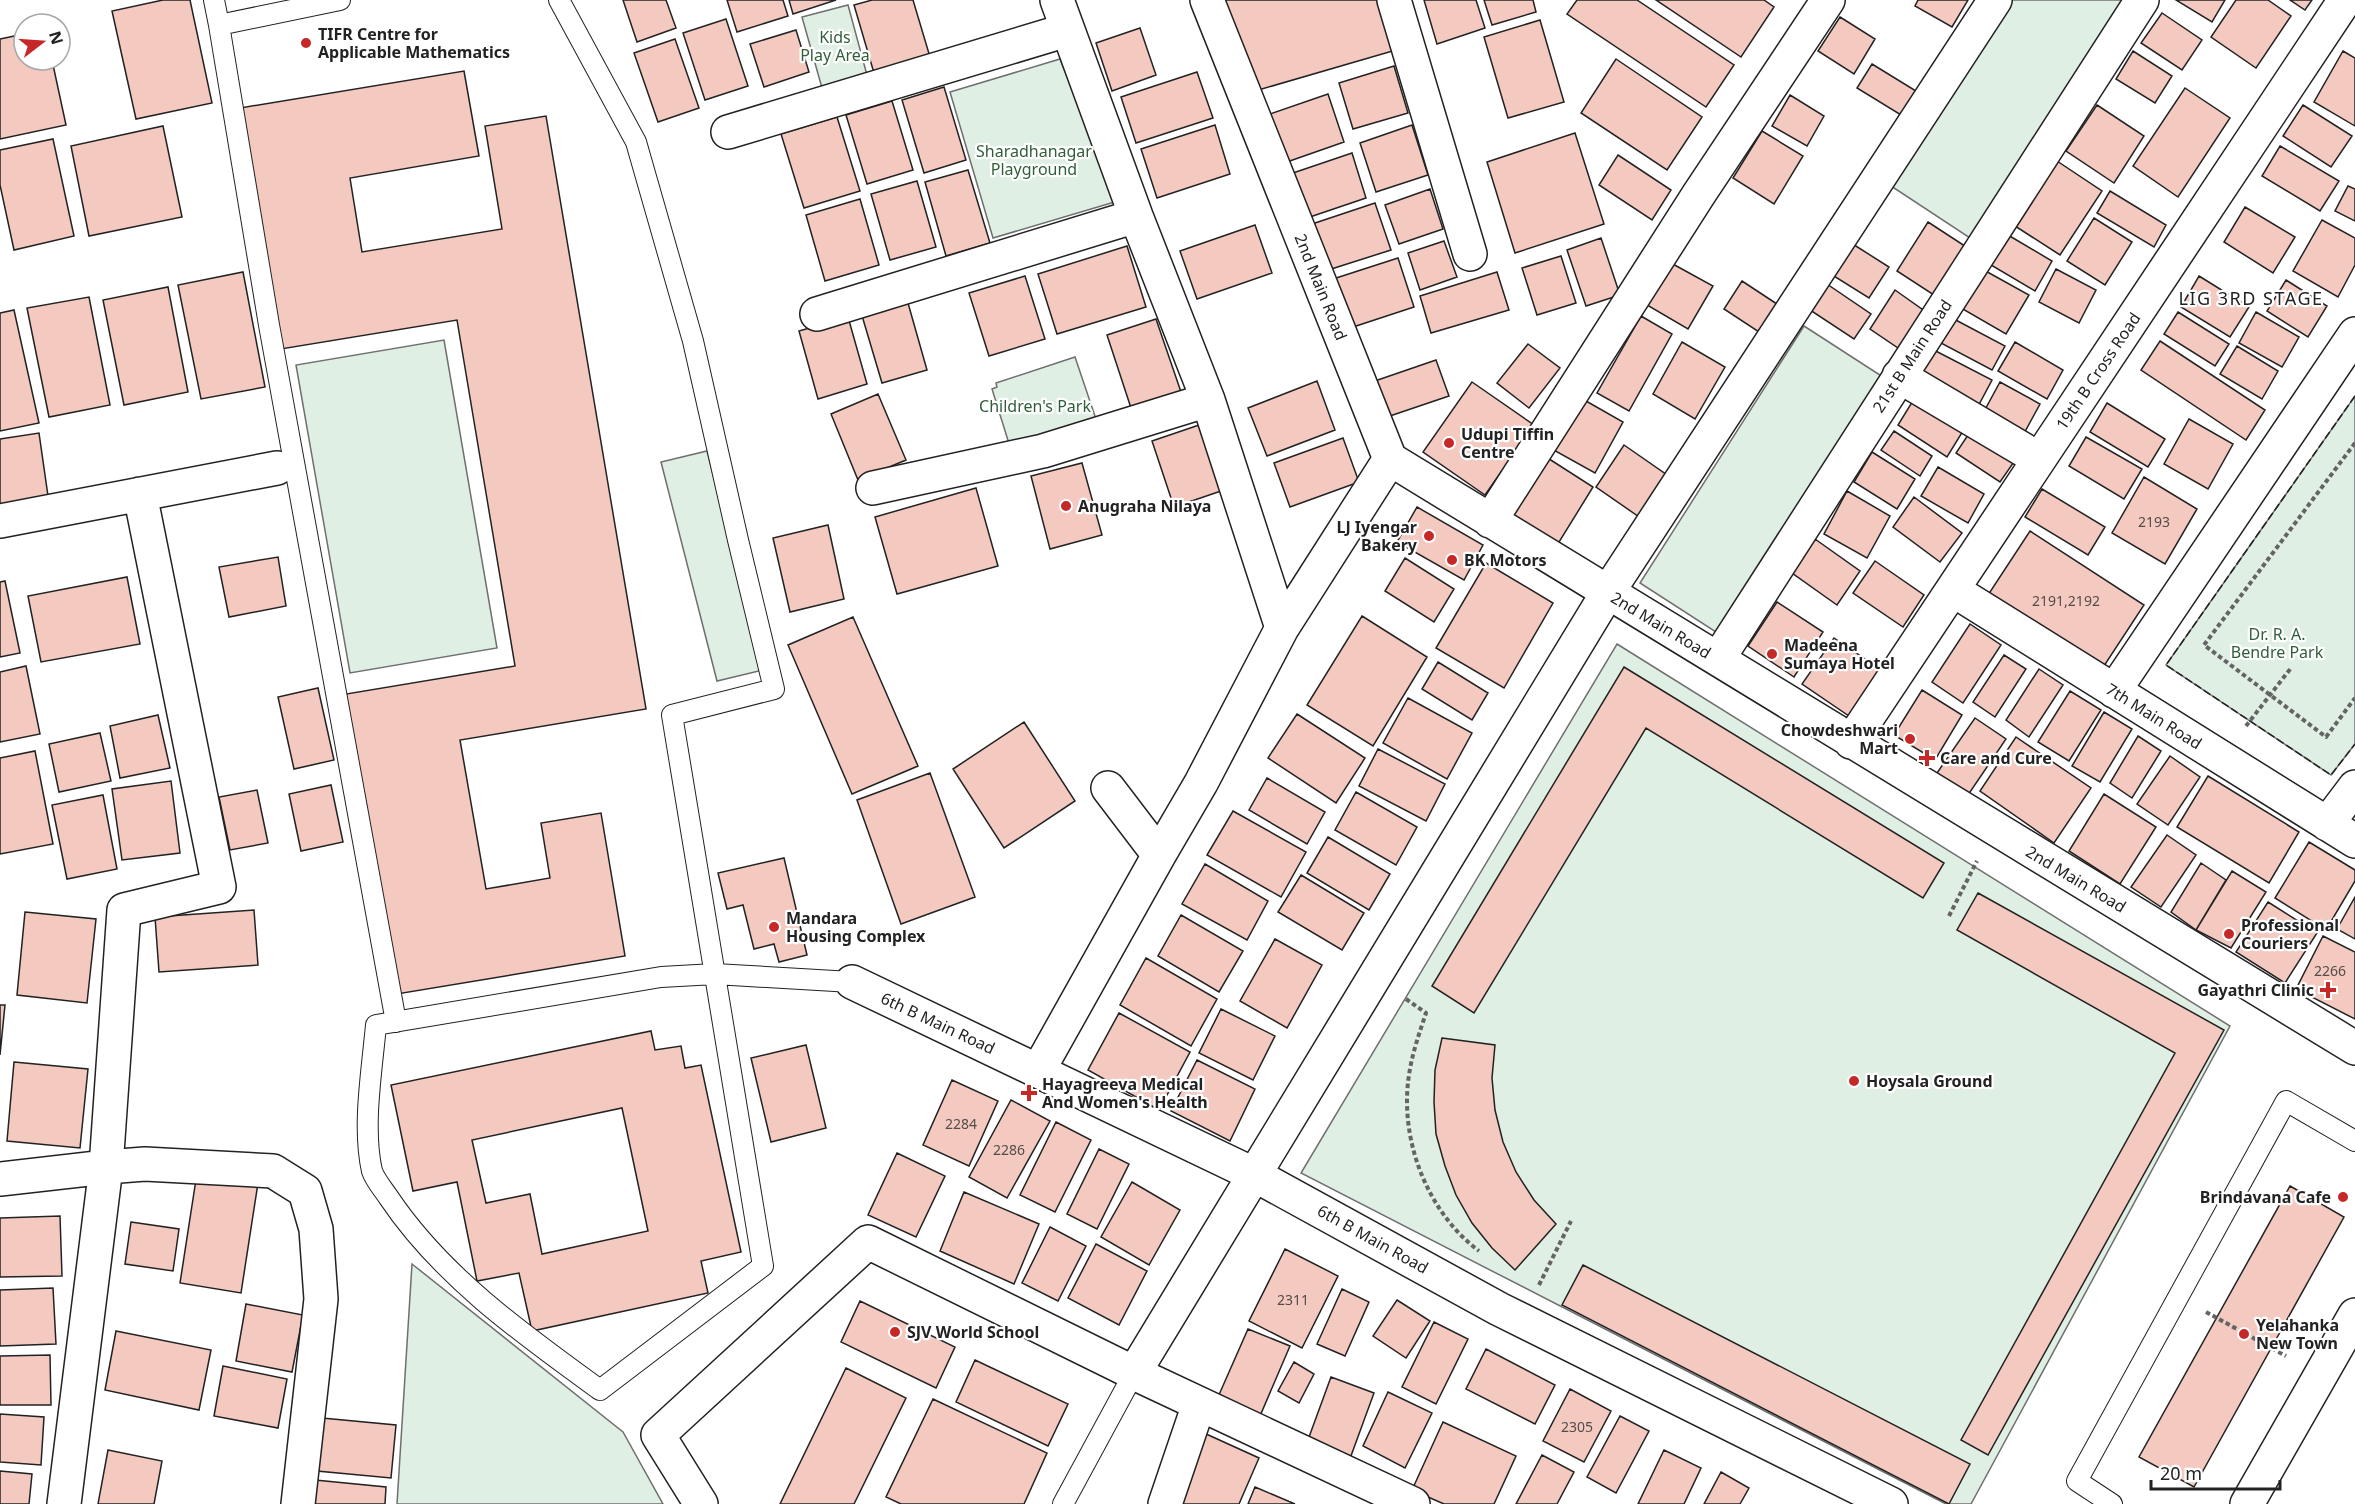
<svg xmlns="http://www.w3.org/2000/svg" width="2355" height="1504" viewBox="0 0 2355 1504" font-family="'Noto Sans',sans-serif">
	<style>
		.green { fill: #e0efe3; stroke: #6f6f6f; stroke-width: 1.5 }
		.building { fill: #f3c9c0; stroke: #222; stroke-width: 1.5; fill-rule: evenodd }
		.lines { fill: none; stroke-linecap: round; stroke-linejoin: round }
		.lane-casing { stroke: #222; stroke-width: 22 }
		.street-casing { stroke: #222; stroke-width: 36 }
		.secondary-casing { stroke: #222; stroke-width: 36 }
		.path { stroke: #646464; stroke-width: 4; stroke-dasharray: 4.5 3; stroke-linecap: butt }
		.lane { stroke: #fff; stroke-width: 20 }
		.street { stroke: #fff; stroke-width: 33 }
		.secondary { stroke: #fff; stroke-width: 33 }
		.fence { stroke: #222; stroke-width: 1.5; stroke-dasharray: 8 3; stroke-linecap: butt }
		.poi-dot { fill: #c62828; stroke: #fff; stroke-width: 2 }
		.labels { text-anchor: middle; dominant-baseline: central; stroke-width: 4.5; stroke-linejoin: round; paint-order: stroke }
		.number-label { font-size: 14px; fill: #564c4a }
		.poi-label { font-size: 16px; font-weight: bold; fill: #222; stroke: #fff; text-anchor: start }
		.park-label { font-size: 16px; fill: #2f5e38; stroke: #fff }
		.street-label { font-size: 16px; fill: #222; stroke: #fff }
		.neighbourhood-label { font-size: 18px; letter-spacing: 1.5px; fill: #222; stroke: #fff }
	</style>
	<rect width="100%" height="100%" fill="#fff"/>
	<!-- green -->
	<path class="green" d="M2012,0H2129L1970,238L1891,186Z
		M848,5L867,75L822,88L802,17Z
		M1060,59L1118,201L993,238L950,92Z
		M1804,326L1883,377L1719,634L1640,583Z
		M444,340L497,648L350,673L296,365Z
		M1075,357L1097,422L1011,450L992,389L997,387L996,383Z
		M2355,396V744L2331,775L2166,665Z
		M707,451L763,670L717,681L661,462Z
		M1617,644L2230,1026L1971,1504H1946L1301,1173Z
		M412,1264L623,1432L663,1504H397Z"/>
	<!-- building -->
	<path class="building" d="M163,0H190L212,103L136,119L112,11Z
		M623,0H666L676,28L637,42Z
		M727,0H783L788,16L737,32Z
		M789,0H836L793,14Z
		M872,0H913L930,57L874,73L854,5Z
		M1221,0H1382L1396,50L1248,93Z
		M1424,0H1476L1485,28L1437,44Z
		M1484,0H1533L1536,12L1492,25Z
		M1577,0H1637L1734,65L1706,107L1567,14Z
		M1656,0H1764L1774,7L1741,57Z
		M1918,0H1968L1952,27L1915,6Z
		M2176,0H2225L2212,22Z
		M2236,0H2268L2291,16L2256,68L2211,37Z
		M2290,0H2312L2305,10Z
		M2162,13L2202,40L2182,70L2141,43Z
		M1840,17L1875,39L1854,74L1818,51Z
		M726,19L748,86L705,100L683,33Z
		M1540,20L1564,102L1508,118L1484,37Z
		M1140,28L1156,75L1112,91L1096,43Z
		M796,30L809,72L764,87L750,44Z
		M24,34V60H52L66,125L0,139V39Z
		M675,39L699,108L658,122L634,53Z
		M2133,51L2172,76L2155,103L2116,79Z
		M2343,51L2355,58V126L2314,102Z
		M1616,59L1702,117L1667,170L1581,113Z
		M1872,64L1916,91L1901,115L1857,88Z
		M1394,66L1408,113L1353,129L1339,83Z
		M464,71L479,156L350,178L362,252L502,229L485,126L546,116L646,709L460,740L486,889L550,878L541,823L601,813L625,956L397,994L346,694L515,666L457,320L281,349L240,108Z
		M1197,72L1213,118L1136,143L1121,97Z
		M944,87L966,160L924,173L902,100Z
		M2185,88L2230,118L2178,197L2133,166Z
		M1328,94L1344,142L1284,163L1267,115Z
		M1790,95L1824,116L1807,146L1772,126Z
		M892,101L913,170L867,184L846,115Z
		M2097,105L2144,136L2114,183L2066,151Z
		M2303,105L2352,136L2331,167L2283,136Z
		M837,117L860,191L804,208L781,134Z
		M1215,125L1230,174L1157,198L1141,149Z
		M1412,125L1428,175L1376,192L1360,143Z
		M163,126L182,217L89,236L71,146Z
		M1762,131L1803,156L1774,204L1733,178Z
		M1575,133L1604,224L1515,253L1487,162Z
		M53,139L74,236L14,250L0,185V150Z
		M2280,146L2339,181L2320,211L2262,176Z
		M1352,153L1366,198L1304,219L1290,174Z
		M1618,155L1671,190L1652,220L1599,185Z
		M2057,161L2102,191L2060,255L2015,226Z
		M968,170L990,243L946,256L925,182Z
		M917,181L936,247L890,260L871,194Z
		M2348,186L2355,189V221L2335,211Z
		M1430,189L1443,229L1399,244L1385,205Z
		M2110,191L2166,225L2154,247L2097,213Z
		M860,199L879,265L825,281L806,215Z
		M1375,203L1391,250L1325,271L1309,225Z
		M2245,207L2295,237L2273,273L2224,242Z
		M2094,218L2132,242L2105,285L2067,261Z
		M2322,220L2355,238V265L2338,297L2293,271Z
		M1928,222L1971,250L1940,299L1897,271Z
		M1255,225L1272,273L1197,299L1180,251Z
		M2008,235L2052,261L2035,291L1991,265Z
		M1601,238L1620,295L1586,306L1567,250Z
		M1444,241L1457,277L1420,290L1408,253Z
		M1848,241L1889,267L1869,298L1829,273Z
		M1127,246L1146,307L1057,334L1038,274Z
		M1561,256L1576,303L1537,315L1522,268Z
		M1398,258L1414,307L1350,328L1333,279Z
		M1671,263L1713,286L1688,329L1647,305Z
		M1982,269L2029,295L2006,334L1961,308Z
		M2056,269L2096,290L2079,323L2039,302Z
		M243,272L265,387L201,399L178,285Z
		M1497,272L1509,310L1431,333L1420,296Z
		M1025,276L1045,339L989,356L969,293Z
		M2199,276L2249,307L2230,337L2181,307Z
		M2286,280L2327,306L2308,337L2267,311Z
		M1742,281L1780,306L1762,334L1724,309Z
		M1824,282L1871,314L1854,339L1807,308Z
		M168,287L188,392L124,405L103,300Z
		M1895,290L1926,312L1901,350L1870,329Z
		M906,296L927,370L882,383L860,309Z
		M89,297L110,405L49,417L27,308Z
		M14,310L39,423L0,431V313Z
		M2178,312L2229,344L2215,366L2164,334Z
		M2256,312L2299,337L2282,367L2239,343Z
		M1641,316L1672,334L1629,411L1597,393Z
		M848,317L867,384L818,399L799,331Z
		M1952,318L2005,346L1992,370L1939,342Z
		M1156,319L1181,392L1131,408L1107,335Z
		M2160,341L2265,410L2246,440L2141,370Z
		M1682,342L1725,367L1695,419L1653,394Z
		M2015,342L2063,370L2047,399L1998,371Z
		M1528,344L1560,368L1529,408L1497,383Z
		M2237,346L2278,371L2262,399L2220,374Z
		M1930,348L1992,380L1975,412L1913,379Z
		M1436,360L1449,396L1381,419L1369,383Z
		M1317,381L1335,430L1267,456L1248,408Z
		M1472,382L1534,425L1485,495L1423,452Z
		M2000,382L2040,404L2021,439L1981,417Z
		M878,394L906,460L858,480L831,414Z
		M1579,397L1623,422L1595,473L1550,448Z
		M1914,399L1963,431L1947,457L1898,425Z
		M2107,403L2165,439L2148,467L2090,432Z
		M2189,419L2233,444L2208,489L2164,464Z
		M1202,424L1224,490L1174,507L1152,441Z
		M1972,429L2016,459L2000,482L1956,453Z
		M1894,431L1932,456L1920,476L1881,450Z
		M39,433L49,503L0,511V439Z
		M2086,437L2142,469L2124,499L2069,466Z
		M1343,438L1359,482L1290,507L1274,463Z
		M1624,445L1670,477L1642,519L1596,487Z
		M1872,452L1915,479L1897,509L1854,482Z
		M1543,455L1593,487L1556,547L1505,515Z
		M1082,463L1102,535L1050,549L1031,476Z
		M1938,467L1984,494L1968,523L1921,496Z
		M2144,477L2197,509L2165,564L2112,533Z
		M976,488L998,566L897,594L875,517Z
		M2042,489L2105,527L2088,555L2025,517Z
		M1847,491L1890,516L1867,558L1824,534Z
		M1914,497L1962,533L1940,562L1893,527Z
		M1417,507L1483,545L1464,580L1397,542Z
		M828,525L844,599L790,612L773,538Z
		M2030,531L2144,605L2102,669L1988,595Z
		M1815,539L1860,571L1837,605L1792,573Z
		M278,557L286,606L229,617L219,567Z
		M1405,558L1454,589L1434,622L1385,591Z
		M1875,561L1924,595L1903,627L1853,593Z
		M1486,563L1553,603L1504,688L1436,648Z
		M127,577L140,644L41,662L28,596Z
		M5,581L20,653L0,657V582Z
		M1777,602L1823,632L1794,677L1748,646Z
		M1362,616L1427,657L1373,746L1307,705Z
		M853,617L918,766L852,794L788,645Z
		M1970,624L2001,645L1963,703L1932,682Z
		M1834,638L1880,669L1849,716L1802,684Z
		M2004,655L2026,669L1995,717L1973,702Z
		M1438,662L1488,693L1472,720L1422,689Z
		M26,666L40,734L0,742V672Z
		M1624,667L1944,863L1923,898L1646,728L1474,1013L1432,986Z
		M2039,669L2063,685L2029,737L2006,720Z
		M318,688L334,760L294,769L278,697Z
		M1922,690L1962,715L1935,760L1894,735Z
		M2070,691L2101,710L2069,761L2038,742Z
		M1408,698L1472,733L1447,779L1383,743Z
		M2104,712L2132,729L2100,782L2072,766Z
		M1297,714L1365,758L1336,803L1268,758Z
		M158,715L170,768L120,778L110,726Z
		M1975,718L2006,739L1968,795L1937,773Z
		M1024,722L1075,801L1004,848L953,769Z
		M100,733L111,781L59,792L49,744Z
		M2138,736L2161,751L2132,798L2110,783Z
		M2016,737L2091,788L2054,843L1980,791Z
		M1378,749L1445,784L1426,821L1359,786Z
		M35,751L53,844L0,854V758Z
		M2170,756L2200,777L2168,825L2137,804Z
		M930,773L975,897L901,924L857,800Z
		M2208,776L2299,832L2269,883L2177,827Z
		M1267,778L1325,812L1307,844L1249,810Z
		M171,781L180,853L122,860L112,789Z
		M331,785L343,842L301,851L289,794Z
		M257,790L268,843L230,850L219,797Z
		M1356,792L1417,827L1396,865L1335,830Z
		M2104,794L2156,827L2120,884L2069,851Z
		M103,795L117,869L67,879L52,805Z
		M1233,811L1306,852L1281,897L1207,855Z
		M2167,835L2196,855L2161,907L2131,887Z
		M1328,837L1390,874L1369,910L1307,873Z
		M2309,842L2355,870V881L2326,930L2275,898Z
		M784,858L807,955L779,962L774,944L754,949L743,905L727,909L718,873Z
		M2201,863L2226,880L2196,930L2171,912Z
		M1205,864L1268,901L1247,940L1182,904Z
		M2232,871L2266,892L2231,948L2196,930Z
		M1301,875L1364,913L1342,950L1278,912Z
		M1978,893L2224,1030L1988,1455L1961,1440L2175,1053L1957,930Z
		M2355,897V939L2337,929Z
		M2268,902L2317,933L2285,983L2236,952Z
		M254,910L258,965L159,972L155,917Z
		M25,912L96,919L87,1003L17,995Z
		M1181,915L1243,951L1219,992L1158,956Z
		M2323,936L2355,952V1019L2296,989Z
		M1275,939L1322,965L1287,1028L1240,1001Z
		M1146,958L1217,999L1191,1046L1120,1005Z
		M0,1005H5L0,1055Z
		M1221,1009L1275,1036L1253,1080L1199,1053Z
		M1119,1013L1190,1052L1159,1110L1088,1070Z
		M651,1031L655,1050L681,1046L685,1068L701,1065L741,1252L701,1261L708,1293L532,1331L519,1273L477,1281L457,1182L413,1191L391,1085ZM622,1108L648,1231L542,1254L530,1194L486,1203L472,1140Z
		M1442,1038L1495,1045L1492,1078L1495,1110L1503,1142L1516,1172L1534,1200L1556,1224L1515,1270L1492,1248L1472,1223L1456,1195L1445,1166L1436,1134L1434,1102L1435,1070Z
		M806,1045L826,1128L771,1142L751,1058Z
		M1197,1060L1255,1089L1230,1141L1171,1111Z
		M14,1062L88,1069L80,1148L7,1141Z
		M952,1080L998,1101L969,1166L923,1145Z
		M1011,1100L1050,1121L1007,1198L969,1177Z
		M1056,1122L1091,1140L1055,1212L1020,1195Z
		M1099,1149L1129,1164L1097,1229L1067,1214Z
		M897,1153L945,1176L916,1237L868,1215Z
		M197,1173L258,1183L241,1293L180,1283Z
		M1132,1182L1180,1210L1149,1265L1101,1237Z
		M2290,1186L2344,1217L2194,1487L2139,1457Z
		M964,1192L1039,1224L1014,1284L940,1251Z
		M60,1216L62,1276L0,1277V1218Z
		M131,1222L179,1229L173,1271L125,1264Z
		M1050,1227L1086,1246L1058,1301L1022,1283Z
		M1096,1244L1147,1271L1119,1325L1068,1298Z
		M1285,1249L1338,1276L1302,1348L1249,1321Z
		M1583,1265L1970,1464L1949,1504L1562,1305Z
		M53,1288L56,1344L0,1346V1290Z
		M1342,1289L1369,1302L1345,1356L1317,1344Z
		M1397,1300L1430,1321L1406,1358L1373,1336Z
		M860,1301L955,1347L936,1388L841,1342Z
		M246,1304L303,1315L292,1372L236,1361Z
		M1434,1322L1468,1339L1436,1404L1402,1387Z
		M1248,1329L1290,1346L1260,1416L1218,1397Z
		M116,1331L211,1350L199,1410L105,1390Z
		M1486,1349L1555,1385L1535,1424L1466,1389Z
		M50,1355L51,1405H0V1356Z
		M975,1360L1068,1404L1048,1446L956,1402Z
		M1294,1362L1314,1374L1299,1403L1278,1391Z
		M223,1366L287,1379L278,1428L214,1416Z
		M846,1368L906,1398L854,1504H780Z
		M1331,1377L1374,1393L1348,1464L1305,1448Z
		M1570,1389L1611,1411L1584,1462L1543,1441Z
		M1388,1392L1432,1413L1405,1468L1363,1446Z
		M933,1399L1047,1453L1024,1504H901L886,1497Z
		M0,1414L44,1417L41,1465L0,1462Z
		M1620,1416L1649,1431L1616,1493L1587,1477Z
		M322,1418L396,1425L391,1478L317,1471Z
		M1443,1422L1516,1456L1494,1504H1444L1412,1490Z
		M1204,1433L1259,1458L1239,1504H1173Z
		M108,1450L162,1461L154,1504H98Z
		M1664,1450L1701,1468L1684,1504H1638Z
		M1542,1455L1574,1472L1557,1504H1516Z
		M0,1471L32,1474L29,1504H0Z
		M1721,1472L1749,1488L1740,1504H1704Z
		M315,1480L386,1487L385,1504H313Z
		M1255,1487L1295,1504H1248Z"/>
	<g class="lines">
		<!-- lane casing -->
		<g class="lane-casing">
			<path id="lane" d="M214,0L219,25L340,0
				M559,0L636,142L693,341L738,540L774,689L672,715L763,1266L600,1390C524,1335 442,1277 389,1198C383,1189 375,1180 372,1171C362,1127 372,1070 376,1025L661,977L715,974L852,982
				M219,25L269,325L396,1022
				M1063,1504L1134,1373
				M2112,1504L2077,1481L2286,1101L2355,1141"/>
		</g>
		<!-- street casing -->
		<g class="street-casing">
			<path id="street" d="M1207,0L1390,459L2355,1048
				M1394,0L1470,254
				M728,132L1067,30
				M817,314L1136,216
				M1899,376L2039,459
				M1208,400L1282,628
				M873,488L1043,451L1208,400L1136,216L1057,0
				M0,521L277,468
				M1490,521L1699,194L1828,0
				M1953,590L2355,841
				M1718,659L2142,0
				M2114,691L2355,334
				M1851,742L2345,0
				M1108,788L1159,855L1201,783L1282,628L1390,459
				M2327,824L2355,787
				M852,982L1253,1174L1499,1309L1891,1504
				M1038,1071L1159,855
				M0,1179L106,1167L145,1164L273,1171L305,1191L316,1229L321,1299L298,1504
				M1134,1373L1608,592L1995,0
				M64,1504L106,1167L124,910L219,887L140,494
				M701,1504L658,1435L868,1242L1134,1373L1413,1504
				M1165,1504L1199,1404"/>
		</g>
		<!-- secondary casing -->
		<g class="secondary-casing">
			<path id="secondary" d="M2247,1504L2355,1315"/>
		</g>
		<!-- path -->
		<path class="path" d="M2355,443L2204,645L2326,737L2355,698
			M2246,726L2291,668
			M1949,916L1977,861
			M1406,999L1426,1013C1419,1034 1412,1054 1409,1075C1399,1139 1427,1212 1479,1251
			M1539,1285L1571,1221
			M2206,1312L2286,1356"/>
		<!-- lane -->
		<use href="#lane" class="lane"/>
		<!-- street -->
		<use href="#street" class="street"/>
		<!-- secondary -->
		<use href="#secondary" class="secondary"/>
		<!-- fence -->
		<path class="fence" d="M2355,396L2166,665L2331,775L2355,744"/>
	</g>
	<!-- markers -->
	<g class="poi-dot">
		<circle cx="306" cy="43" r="6"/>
		<circle cx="1449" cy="443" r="6"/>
		<circle cx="1066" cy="506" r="6"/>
		<circle cx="1429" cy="536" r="6"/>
		<circle cx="1452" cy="560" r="6"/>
		<circle cx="1772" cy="654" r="6"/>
		<circle cx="1910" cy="739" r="6"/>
		<path d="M1924 749h6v6h6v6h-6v6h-6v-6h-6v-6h6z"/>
		<circle cx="774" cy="927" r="6"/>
		<circle cx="2229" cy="934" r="6"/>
		<path d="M2325 981h6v6h6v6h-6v6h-6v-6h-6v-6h6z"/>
		<circle cx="1854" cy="1081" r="6"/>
		<path d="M1026 1084h6v6h6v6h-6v6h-6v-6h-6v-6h6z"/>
		<circle cx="2343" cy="1197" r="6"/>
		<circle cx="895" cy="1332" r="6"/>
		<circle cx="2244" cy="1334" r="6"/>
	</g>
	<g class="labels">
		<!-- number labels -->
		<g class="number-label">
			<text x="2154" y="521">2193</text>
			<text x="2066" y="600">2191,2192</text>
			<text x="2330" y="970">2266</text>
			<text x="961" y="1123">2284</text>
			<text x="1009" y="1149">2286</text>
			<text x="1293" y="1299">2311</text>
			<text x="1577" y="1426">2305</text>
		</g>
		<!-- poi labels -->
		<g class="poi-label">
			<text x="318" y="34">TIFR Centre for<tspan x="318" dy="18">Applicable Mathematics</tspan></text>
			<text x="1461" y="434">Udupi Tiffin<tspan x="1461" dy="18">Centre</tspan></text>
			<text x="1078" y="506">Anugraha Nilaya</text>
			<text x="1417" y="527" text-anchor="end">LJ Iyengar<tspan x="1417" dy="18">Bakery</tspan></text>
			<text x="1464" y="560">BK Motors</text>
			<text x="1784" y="645">Madeena<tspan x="1784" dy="18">Sumaya Hotel</tspan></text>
			<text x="1898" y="730" text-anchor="end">Chowdeshwari<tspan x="1898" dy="18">Mart</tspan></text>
			<text x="1940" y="758">Care and Cure</text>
			<text x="786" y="918">Mandara<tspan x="786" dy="18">Housing Complex</tspan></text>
			<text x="2241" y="925">Professional<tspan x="2241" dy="18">Couriers</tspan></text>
			<text x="2314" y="990" text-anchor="end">Gayathri Clinic</text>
			<text x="1866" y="1081">Hoysala Ground</text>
			<text x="1042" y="1084">Hayagreeva Medical<tspan x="1042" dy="18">And Women's Health</tspan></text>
			<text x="2331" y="1197" text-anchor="end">Brindavana Cafe</text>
			<text x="2256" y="1325">Yelahanka<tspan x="2256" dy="18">New Town</tspan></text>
			<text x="907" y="1332">SJV World School</text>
		</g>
		<!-- park labels -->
		<g class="park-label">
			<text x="835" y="37">Kids<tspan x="835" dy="18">Play Area</tspan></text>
			<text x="1034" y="151">Sharadhanagar<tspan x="1034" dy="18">Playground</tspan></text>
			<text x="1035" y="406">Children's Park</text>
			<text x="2277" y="634">Dr. R. A.<tspan x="2277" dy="18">Bendre Park</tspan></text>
		</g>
		<!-- street labels -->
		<g class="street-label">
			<text transform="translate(1321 287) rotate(68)">2nd Main Road</text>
			<text transform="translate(1912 356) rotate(-57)">21st B Main Road</text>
			<text transform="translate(2098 371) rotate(-56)">19th B Cross Road</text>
			<text transform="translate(1661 625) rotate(31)">2nd Main Road</text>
			<text transform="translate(2154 716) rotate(32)">7th Main Road</text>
			<text transform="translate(2076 879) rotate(31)">2nd Main Road</text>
			<text transform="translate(938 1023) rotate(25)">6th B Main Road</text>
			<text transform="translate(1373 1239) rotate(29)">6th B Main Road</text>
		</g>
		<!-- neighbourhood labels -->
		<g class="neighbourhood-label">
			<text x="2251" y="298">LIG 3RD STAGE</text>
		</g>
	</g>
	<!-- north arrow -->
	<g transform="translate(42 42) rotate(73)"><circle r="28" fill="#ffffff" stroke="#a7a7a7" stroke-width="1.5"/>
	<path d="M0-4.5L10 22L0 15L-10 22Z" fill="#c62828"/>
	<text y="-9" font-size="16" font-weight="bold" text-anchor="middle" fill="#222222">N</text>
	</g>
	<!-- scale -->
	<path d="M2151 1480v9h129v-9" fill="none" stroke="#222222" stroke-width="3"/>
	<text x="2160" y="1480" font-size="18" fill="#222222" stroke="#ffffff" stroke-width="4.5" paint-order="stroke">20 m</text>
</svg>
